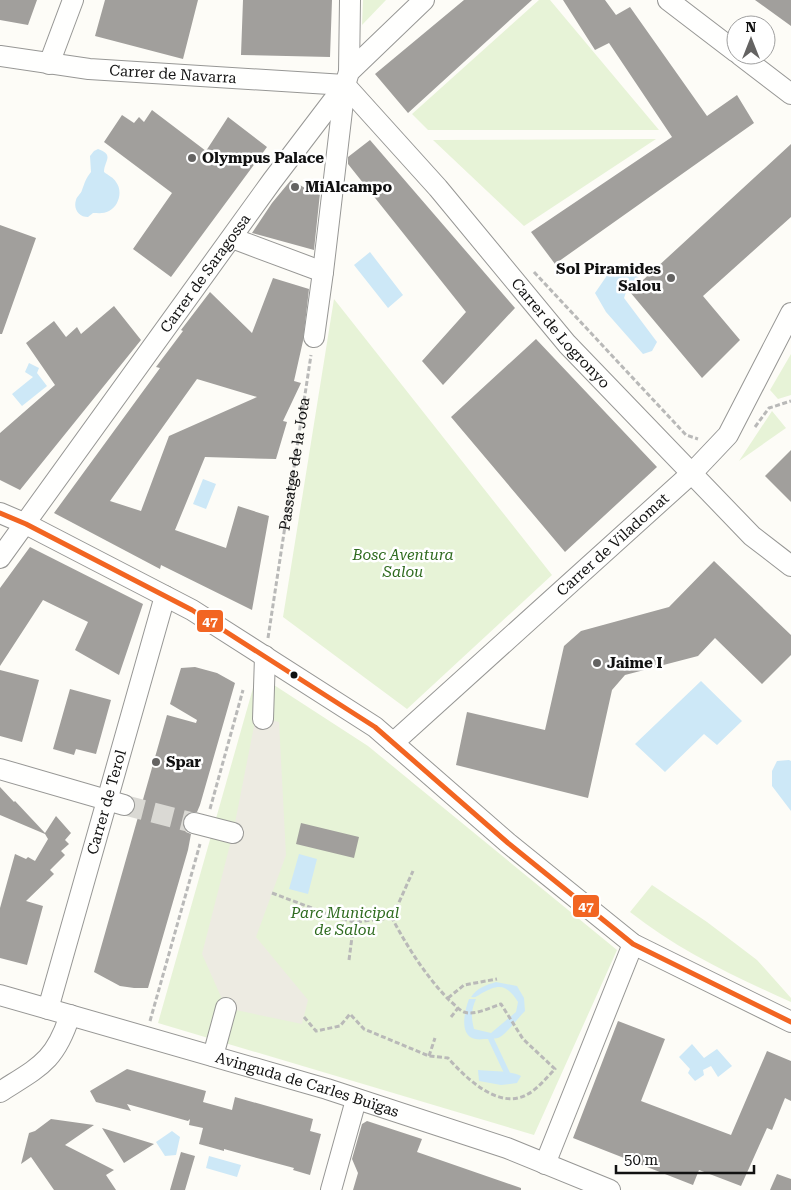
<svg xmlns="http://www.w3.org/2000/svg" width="791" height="1190" viewBox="0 0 791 1190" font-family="'Roboto Serif',serif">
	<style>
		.green { fill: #e7f3d7 }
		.plaza { fill: #edebe2 }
		.water { fill: #cde8f7 }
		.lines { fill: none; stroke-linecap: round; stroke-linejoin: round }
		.stream { stroke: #cde8f7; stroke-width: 5.5 }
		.building { fill: #a19f9c; fill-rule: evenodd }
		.minor-tunnel { stroke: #dad9d4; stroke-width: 20; stroke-dasharray: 20 10; stroke-linecap: butt }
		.minor-casing { stroke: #979795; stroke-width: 22 }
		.path { stroke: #b9b9b8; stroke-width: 3; stroke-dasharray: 5 2.5; stroke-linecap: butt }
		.minor { stroke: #fffffe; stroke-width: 20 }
		.bus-1-casing { stroke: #fff; stroke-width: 9 }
		.bus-1 { stroke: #f26522; stroke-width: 5 }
		.poi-dot { fill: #646362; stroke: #fff; stroke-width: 2 }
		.bus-dot { fill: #111; stroke: #fff; stroke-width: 2 }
		.labels { text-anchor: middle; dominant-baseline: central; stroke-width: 5; stroke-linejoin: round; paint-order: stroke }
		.street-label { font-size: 15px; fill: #111; stroke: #fff }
		.poi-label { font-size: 15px; font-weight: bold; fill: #111; stroke: #fff; text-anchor: start }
		.park-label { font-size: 15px; font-style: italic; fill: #2f6b1f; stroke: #fff }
		.line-badge { stroke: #fff; stroke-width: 2 }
		.badge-label { font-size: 14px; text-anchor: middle; font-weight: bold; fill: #fff }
	</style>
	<rect width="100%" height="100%" fill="#fdfcf7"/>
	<!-- green -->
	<path class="green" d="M363,0H386L362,25Z
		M539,0H550L659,130H428L412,114Z
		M656,139L524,226L433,140Z
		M334,299L552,575L407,709L283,617Z
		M791,354V395L778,399L770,390Z
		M772,411L786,428L739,461Z
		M257,674L368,746L617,950L534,1135L158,1023Z
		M652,885L707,922L757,960L791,998V1002C735,977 678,950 630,912Z"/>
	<!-- plaza -->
	<path class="plaza" d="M256,716L279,722L286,855L256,937L308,1000L302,1024L226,1008L202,954L233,833Z"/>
	<!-- water -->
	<path class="water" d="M98,149C115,155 104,161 104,172C108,175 114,178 116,182C123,191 119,206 109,211C104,214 98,213 93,213L88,217C79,217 73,209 76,200C77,196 81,194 82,190C85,182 86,178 91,172L90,156L94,151Z
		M370,252L403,295L388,308L354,265Z
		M622,269H629L639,278L627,289L624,298L657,342L652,351L643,354L606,312L595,293L608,274Z
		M29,363L39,368L37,373L47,386L22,406L12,394L33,377L25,372Z
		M203,479L216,484L206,509L193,504Z
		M701,681L742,721L717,745L704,734L665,772L635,744Z
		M789,760L791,761V811L772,786V771L777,761Z
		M299,854L317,859L308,894L289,889Z
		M496,982L517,986L524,998L525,1011C517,1019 509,1031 500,1037C496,1039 489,1039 484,1039C458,1043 463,1015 469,999H476C471,1010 471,1017 474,1029L491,1033L516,1012L518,1002C507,985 500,983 482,993C477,996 476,998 471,997C477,988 486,985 496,982Z
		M692,1044L704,1058L717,1049L732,1066L718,1077L711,1066L703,1070L704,1075L695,1081L688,1073L690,1069L679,1057Z
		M478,1070C490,1071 512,1071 521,1076L517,1083L501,1085L479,1081Z
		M172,1131L180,1137L176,1155L165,1156L156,1142Z
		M209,1156L241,1165L237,1177L206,1168Z"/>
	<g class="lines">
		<!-- stream -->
		<path class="stream" d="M491,1039L507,1073"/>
	</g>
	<!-- building -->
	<path class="building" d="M0,0H37L28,25L0,20Z
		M105,0H198L183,59L95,36Z
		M243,0H332L330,57L241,55Z
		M464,0H532L408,113L375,74Z
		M563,0H605L616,15L630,7L707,116L737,95L754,123L555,264L531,232L672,137L609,43L595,50Z
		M755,0H791V26Z
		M152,110L206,151L228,117L267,147L171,277L133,249L172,193L104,142L122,115L134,123L139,117L144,122Z
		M370,140L515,308L443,385L422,361L466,312L348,164V157Z
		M791,144V217L703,296L740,340L702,378L630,292Z
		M291,180L305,188L320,193L314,250L252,233L272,203Z
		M0,225L36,238L2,334H0Z
		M273,278L309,289L303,341L294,381L301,383L283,421L287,422L276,459L205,457L175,530L226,548L238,506L269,516L252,610L161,565L160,569L54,513L160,368L156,367L183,331L181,330L210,292L252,333ZM197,379L257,397L169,436L141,511L110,501Z
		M114,306L141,340L20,490L0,480V433L55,385L26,343L54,321L66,337L77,327L81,334Z
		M536,339L657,467L565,552L451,417Z
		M791,450V502L765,476Z
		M30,547L143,604L119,675L75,650L88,622L43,600L0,666V588Z
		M714,561L791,635V655L762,684L715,638L698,656L625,675L612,690L588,798L456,765L467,712L545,730L564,646L581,631L669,607Z
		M195,667L217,673L235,683L200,805L197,812H190L186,814L183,820V827L186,832L191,834L188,850L148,988H134L120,986L94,972L167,715L196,723L197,720L170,704L181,668Z
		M0,670L39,680L22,742L0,736Z
		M70,689L111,700L96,754L76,749L74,755L53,749Z
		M0,787L14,802L15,801L45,833L56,816L71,833L65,840L69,844L61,851L65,855L50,870L54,874L26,901L43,906L27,965L0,958V908L15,854L26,859L28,857L35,861L48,839L45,834L0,815Z
		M301,823L359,837L354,858L296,844Z
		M618,1021L665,1039L641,1101L731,1135L767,1051L791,1061V1101L785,1098L772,1130L767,1128L741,1186L699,1170L693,1185L573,1138Z
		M127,1069L206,1091L203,1102L232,1110L235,1097L313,1119L310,1131L321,1134L310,1175L293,1170L294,1168L224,1149V1151L199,1144L203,1128L189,1125L190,1119L188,1121L127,1104L131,1111L96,1102L90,1091Z
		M51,1119L94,1125L65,1145L114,1170L106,1175L116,1190H54L31,1157L21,1164L29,1133L35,1131Z
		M367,1121L422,1139L417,1152L521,1188V1190H353L358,1173L352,1159L362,1124Z
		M102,1128L154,1144L124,1163Z
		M181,1152L195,1156L185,1190H170Z
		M777,1174L791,1179V1190H770Z"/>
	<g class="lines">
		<!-- minor-tunnel -->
		<path class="minor-tunnel" d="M124,805L194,823"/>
		<!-- minor casing -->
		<g class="minor-casing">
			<g id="minor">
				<path d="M668,0L736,52"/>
				<path d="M740,55L791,94"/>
				<path id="s2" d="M0,56L89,69L345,85"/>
				<path d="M49,64L73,0"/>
				<path d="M349,72L350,0"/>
				<path id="s3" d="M345,85L438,188L567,344L752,536L791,566"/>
				<path d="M232,238L323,272"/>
				<path d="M314,337L323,272L345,85"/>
				<path d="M0,513L26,524L192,610L375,727L508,843L633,944L791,1022"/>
				<path id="s4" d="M0,558L272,181L345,85L349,72L424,0"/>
				<path d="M263,719L265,656"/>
				<path id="s5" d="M393,743L692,473L728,435L791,313"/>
				<path d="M0,769L124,805"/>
				<path d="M194,823L233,833"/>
				<path id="s6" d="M0,995L327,1089L507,1148L610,1190"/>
				<path id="s7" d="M48,1009L165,596"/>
				<path d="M213,1056L226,1008"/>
				<path d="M0,1092C39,1067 55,1062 70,1015"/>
				<path d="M545,1164L633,944"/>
				<path d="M331,1190L356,1100"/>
			</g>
		</g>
		<!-- path -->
		<g class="path">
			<path d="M534,272L686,435L698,439"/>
			<path d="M755,427L769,408L791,401"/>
			<path id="s1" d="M268,638L311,355"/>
			<path d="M210,809L243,690"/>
			<path d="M272,893L333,916L354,922L392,918L413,871"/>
			<path d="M349,960L354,922"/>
			<path d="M448,998L464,985L497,979"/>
			<path d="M304,1017L316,1031L340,1026L350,1014L364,1029L429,1056L448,1058C465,1077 498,1110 526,1095C537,1090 547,1077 555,1069L523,1039L501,1004C491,1007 475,1016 464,1012C459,1010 453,1003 449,1000C425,975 408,948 392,918"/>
			<path d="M451,1017L458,1008"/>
			<path d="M150,1021L200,844"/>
			<path d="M429,1056L435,1038"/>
		</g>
		<!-- minor -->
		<use href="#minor" class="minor"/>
		<!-- bus-1 casing -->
		<g class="bus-1-casing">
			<path id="bus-1" d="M0,513L26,524L192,610L375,727L508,843L633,944L791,1022"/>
		</g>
		<!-- bus-1 -->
		<use href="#bus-1" class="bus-1"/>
	</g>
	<!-- markers -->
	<g class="poi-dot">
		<circle cx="192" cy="158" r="5"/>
		<circle cx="295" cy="187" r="5"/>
		<circle cx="671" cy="278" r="5"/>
		<circle cx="597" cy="663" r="5"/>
		<circle cx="156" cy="762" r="5"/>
	</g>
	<circle class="bus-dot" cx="294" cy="675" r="4.5"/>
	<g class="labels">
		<!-- street labels -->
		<g class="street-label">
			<text stroke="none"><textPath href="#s2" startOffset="174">Carrer de Navarra</textPath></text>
			<text stroke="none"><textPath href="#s4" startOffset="351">Carrer de Saragossa</textPath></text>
			<text stroke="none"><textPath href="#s3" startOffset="329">Carrer de Logronyo</textPath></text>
			<text stroke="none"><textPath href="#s1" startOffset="176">Passatge de la Jota</textPath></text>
			<text stroke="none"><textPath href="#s5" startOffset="296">Carrer de Viladomat</textPath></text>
			<text stroke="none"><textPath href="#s7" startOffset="215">Carrer de Terol</textPath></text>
			<text stroke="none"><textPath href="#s6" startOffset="320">Avinguda de Carles Buïgas</textPath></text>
		</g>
		<!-- poi labels -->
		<g class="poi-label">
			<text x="202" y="158">Olympus Palace</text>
			<text x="305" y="187">MiAlcampo</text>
			<text x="661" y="269" text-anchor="end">Sol Piramides<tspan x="661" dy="17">Salou</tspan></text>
			<text x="607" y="663">Jaime I</text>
			<text x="166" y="762">Spar</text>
		</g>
		<!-- park labels -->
		<g class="park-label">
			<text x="403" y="555">Bosc Aventura<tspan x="403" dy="17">Salou</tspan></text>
			<text x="345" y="913">Parc Municipal<tspan x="345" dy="17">de Salou</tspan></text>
		</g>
	</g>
	<g class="line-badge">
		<rect x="196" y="609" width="28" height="24" rx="5" fill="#f26522"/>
		<rect x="572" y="894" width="28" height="24" rx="5" fill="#f26522"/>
	</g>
	<g class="badge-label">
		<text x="210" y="626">47</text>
		<text x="586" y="911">47</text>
	</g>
	<!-- north arrow -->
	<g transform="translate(751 40)"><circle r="24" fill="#ffffff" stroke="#a0a0a0"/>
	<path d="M0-4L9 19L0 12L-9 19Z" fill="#646362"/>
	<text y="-8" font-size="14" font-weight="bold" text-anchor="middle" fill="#111111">N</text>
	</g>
	<!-- scale -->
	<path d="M616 1165v8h138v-8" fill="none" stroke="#111111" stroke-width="2.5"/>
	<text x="624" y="1165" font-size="15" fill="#111111" stroke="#ffffff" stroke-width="4" paint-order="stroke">50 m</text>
</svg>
